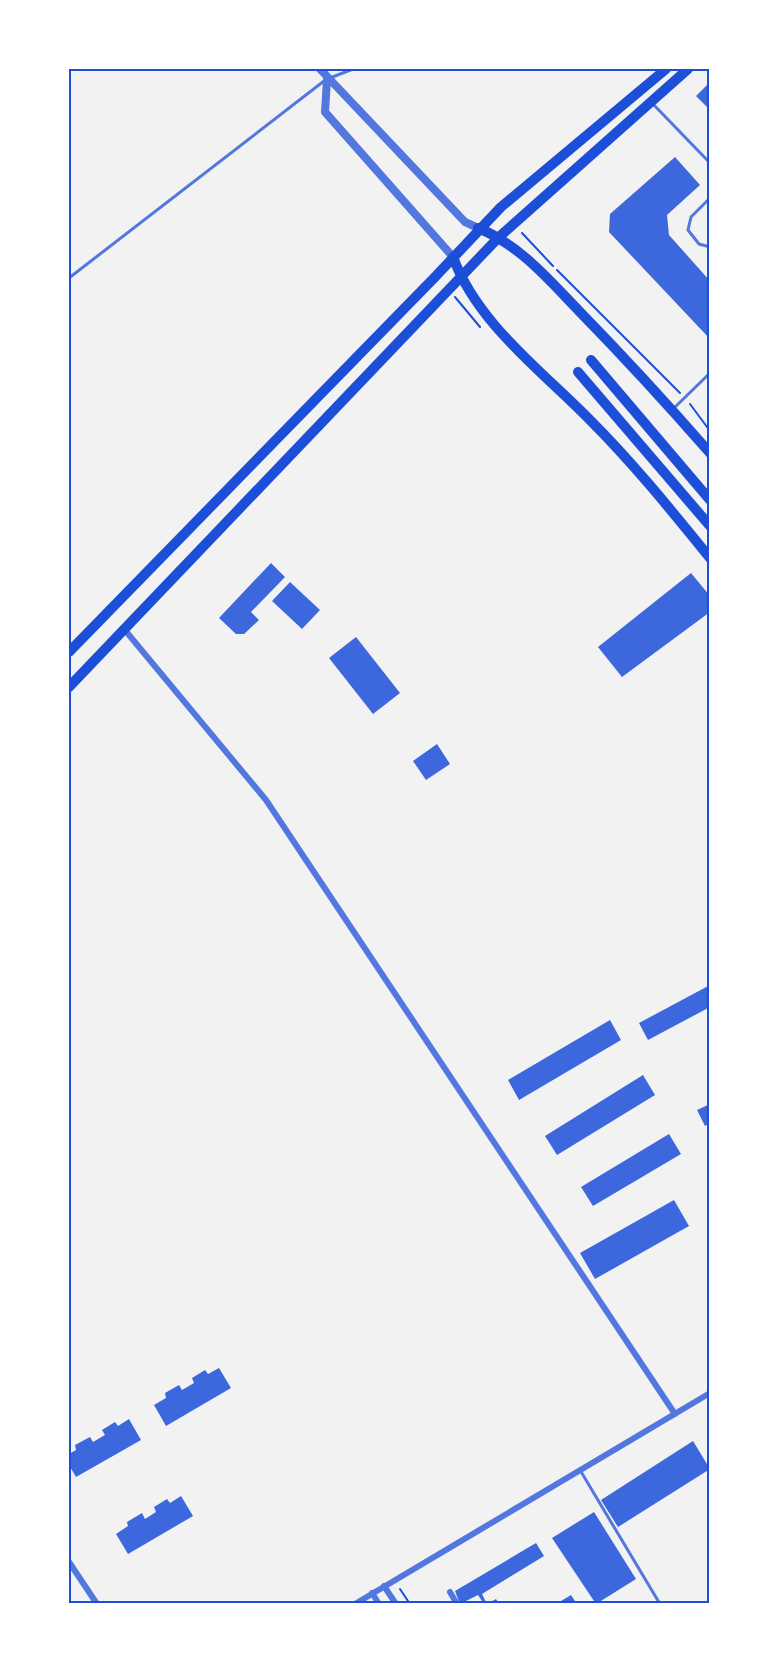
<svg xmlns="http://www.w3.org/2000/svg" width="779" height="1673" viewBox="0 0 779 1673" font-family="'Source Sans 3',sans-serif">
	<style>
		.building { fill: #3d67dc }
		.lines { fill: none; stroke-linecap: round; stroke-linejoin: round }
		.path { stroke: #1d4ed8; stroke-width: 2 }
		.service { stroke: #5277de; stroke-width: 3 }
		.minor { stroke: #5277de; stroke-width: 6 }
		.tertiary { stroke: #5277de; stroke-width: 8 }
		.primary { stroke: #1d4ed8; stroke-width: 10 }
		.trunk { stroke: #1d4ed8; stroke-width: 10 }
		.neatline { fill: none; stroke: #1d4ed8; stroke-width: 2 }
	</style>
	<rect width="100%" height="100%" fill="#f2f2f2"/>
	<!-- building -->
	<path class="building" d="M710,82V110L696,96Z
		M675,157L700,185L667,215L669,235L710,281V339L609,232L610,214Z
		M271,563L285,577L251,612L259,620L244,634H236L219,618Z
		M691,573L710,596V612L622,677L598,647Z
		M290,582L320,610L302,629L272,601Z
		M356,637L400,693L373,714L329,658Z
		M437,744L450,764L426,780L413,761Z
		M710,985V1007L648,1040L639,1023Z
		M610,1020L621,1040L519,1100L508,1080Z
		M643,1075L655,1095L557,1155L545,1136Z
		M710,1104V1123L705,1126L697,1110Z
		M669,1134L681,1154L593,1206L581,1187Z
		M674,1200L689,1226L595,1279L580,1253Z
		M219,1368L231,1388L166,1426L154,1405L166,1398L165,1393L179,1385L182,1390L194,1383L192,1378L205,1370L208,1374Z
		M129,1419L141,1440L76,1477L69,1465V1454L76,1450L75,1445L90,1437L93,1442L105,1435L102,1430L115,1422L118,1426Z
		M693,1441L710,1469L618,1527L601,1500Z
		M181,1496L193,1516L128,1554L116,1534L128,1526L127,1522L142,1513L145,1519L156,1512L154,1507L167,1499L170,1503Z
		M594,1512L636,1579L596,1604L552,1538Z
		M536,1543L544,1556L482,1594L487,1604L496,1599L499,1604H484L478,1595L460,1604L455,1591Z
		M571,1595L577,1604H556Z"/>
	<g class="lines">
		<!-- path -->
		<path class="path" d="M522,233L553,266
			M557,270L680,393
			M455,297L480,327
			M690,404L710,431
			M400,1589L410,1604"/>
		<!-- service -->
		<path class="service" d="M330,78L353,69
			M652,103L710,163
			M710,198L691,217L688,230L699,244L710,247
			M69,278L324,81
			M673,409L710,373
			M580,1470L660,1604"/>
		<!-- minor -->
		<path class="minor" d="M124,629L266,800L675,1414
			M69,1562L97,1604
			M384,1586L396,1604
			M450,1592L457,1604
			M372,1593L379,1604
			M355,1604L710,1393"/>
		<!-- tertiary -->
		<path class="tertiary" d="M320,69L465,222L478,228
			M327,79L325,112L453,257"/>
		<!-- primary -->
		<path class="primary" d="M478,228C520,245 549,280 580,312C625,358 668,405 710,453
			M453,257C477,323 541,370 590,420C633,463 671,510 710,558
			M69,652L435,277L501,207L666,69
			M69,687L499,237L688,69"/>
		<!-- trunk -->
		<path class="trunk" d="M591,360L710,500
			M578,372L710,526"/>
	</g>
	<!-- border -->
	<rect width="779" height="1673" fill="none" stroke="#ffffff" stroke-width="141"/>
	<rect x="70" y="70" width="638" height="1532" class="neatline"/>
</svg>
